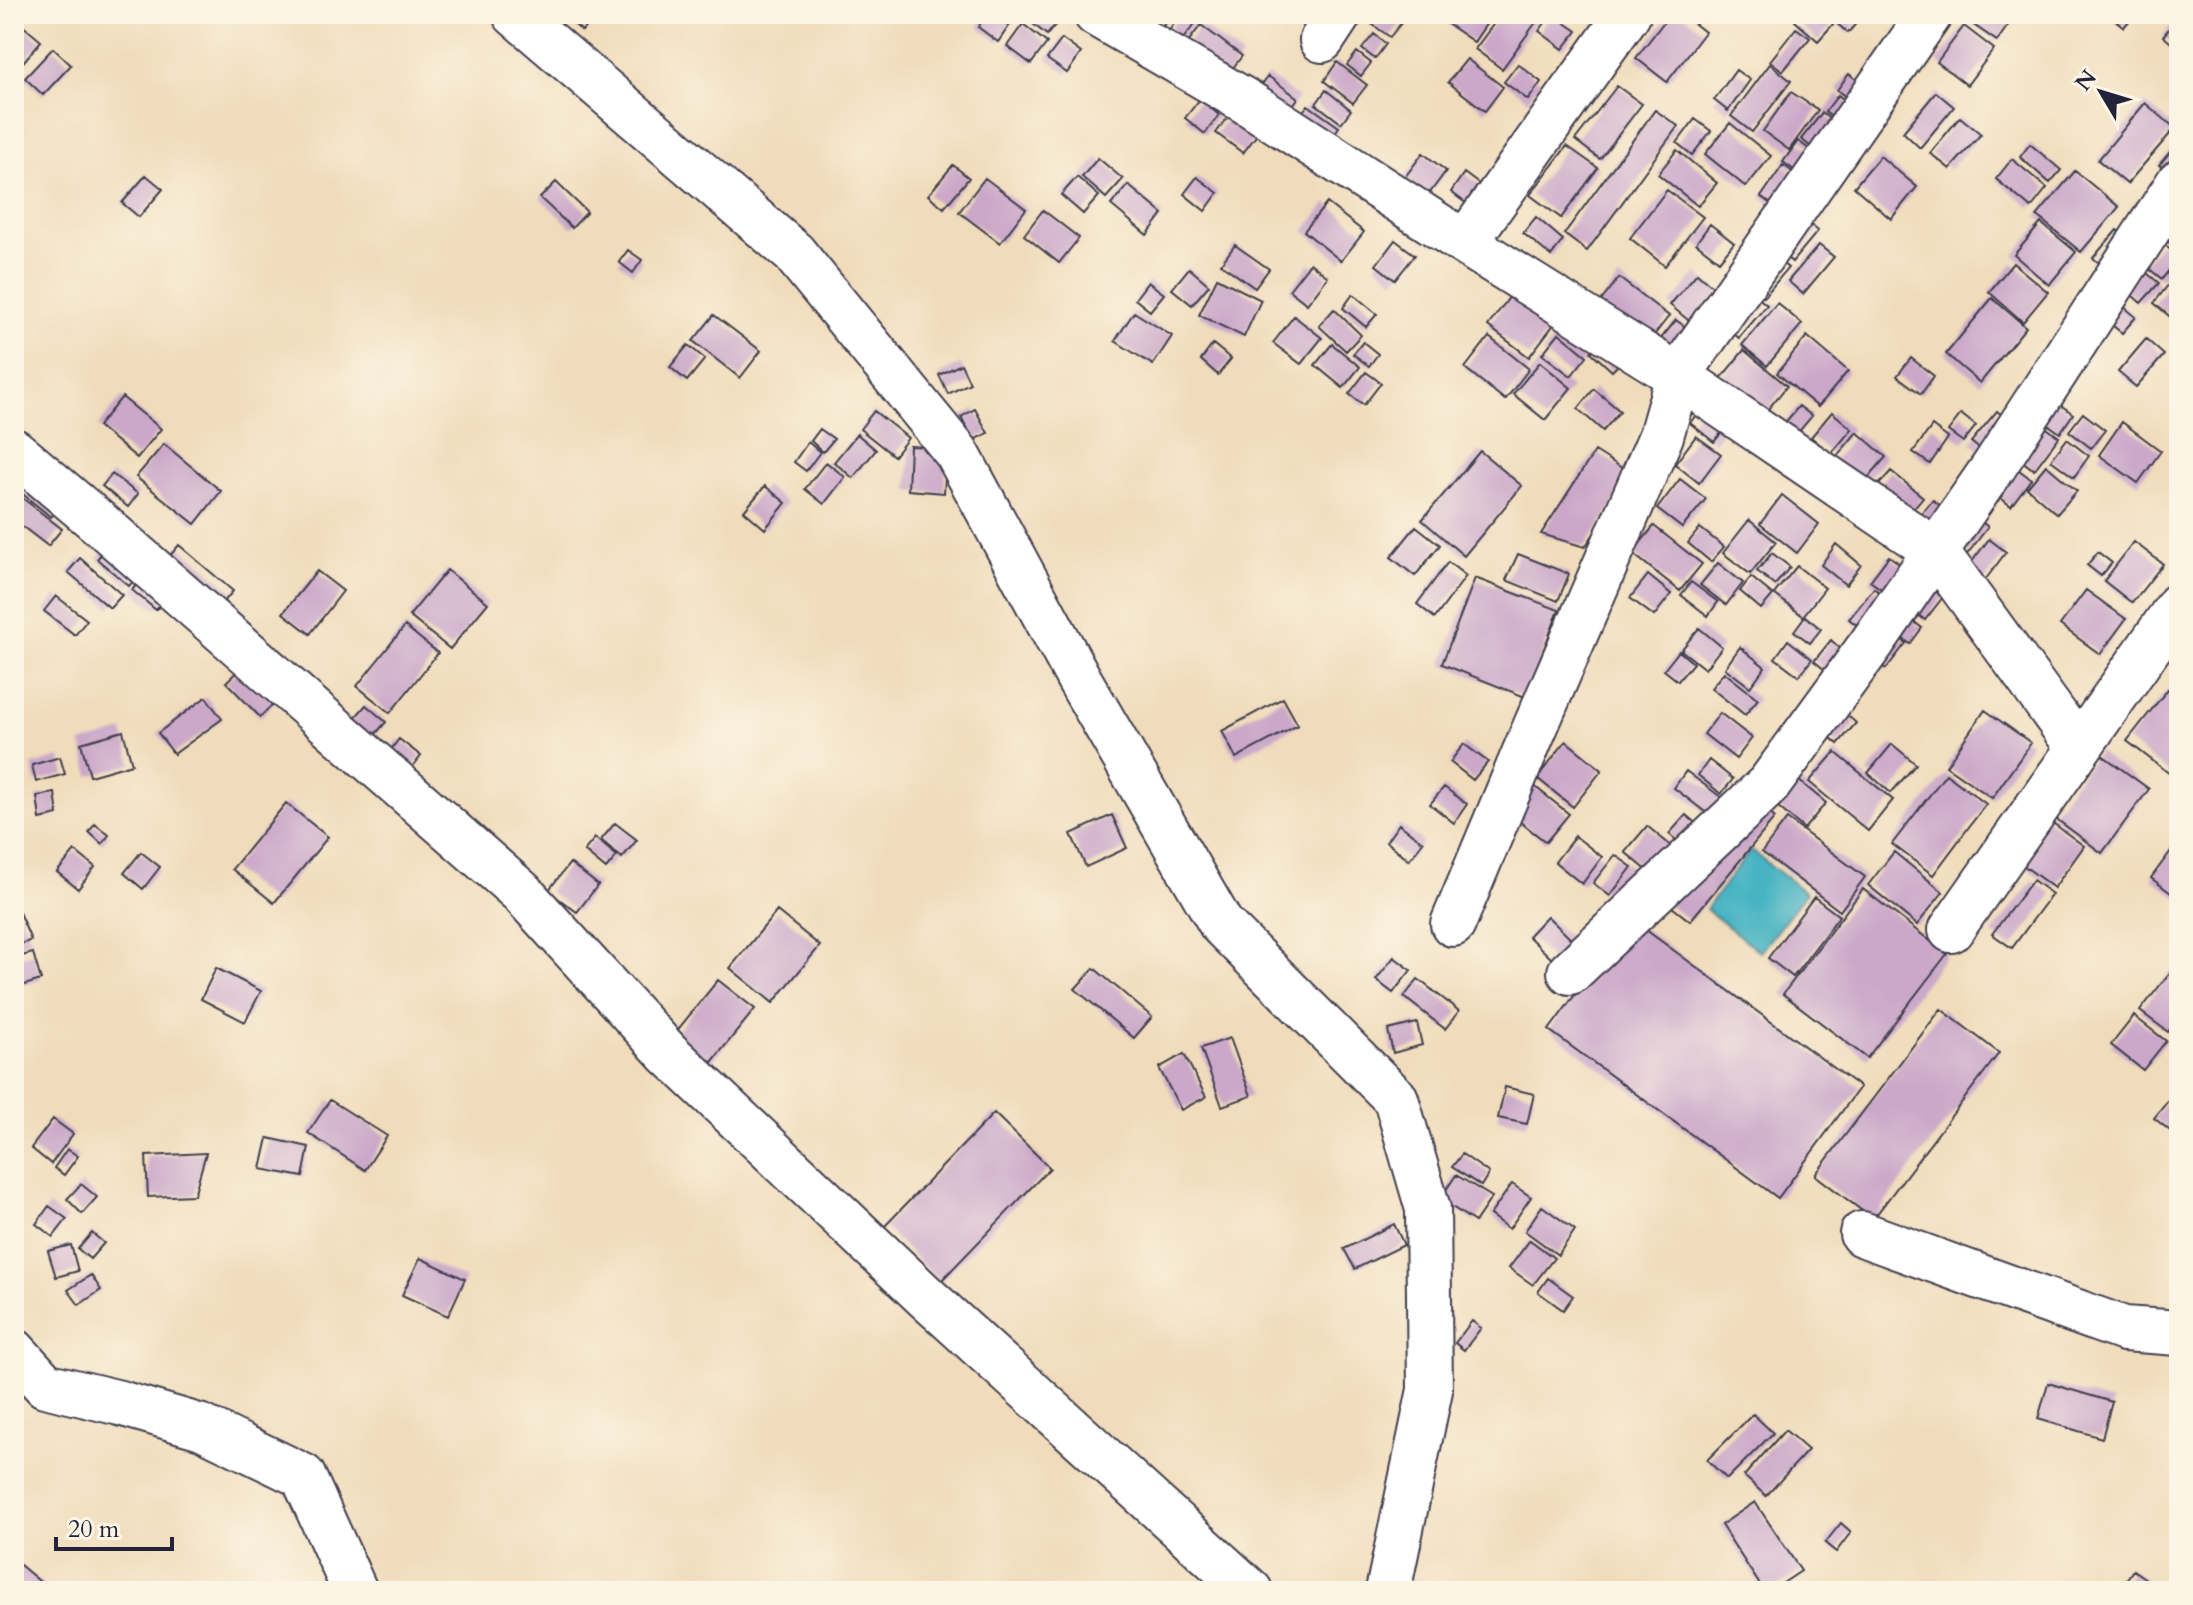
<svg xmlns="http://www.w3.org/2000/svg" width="2193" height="1605" viewBox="0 0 2193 1605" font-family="Cardo,serif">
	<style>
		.water { fill: #47b4c3; stroke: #346b7f; stroke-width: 2 }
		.building { fill: #cba8c9 }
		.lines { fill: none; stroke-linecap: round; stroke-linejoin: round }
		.street-casing { stroke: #413e4e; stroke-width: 48 }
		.street { stroke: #fff; stroke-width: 44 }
	</style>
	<rect width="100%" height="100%" fill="#fcf5e5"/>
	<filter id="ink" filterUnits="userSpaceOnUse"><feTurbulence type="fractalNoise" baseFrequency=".0125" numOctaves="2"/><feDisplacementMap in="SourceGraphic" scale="16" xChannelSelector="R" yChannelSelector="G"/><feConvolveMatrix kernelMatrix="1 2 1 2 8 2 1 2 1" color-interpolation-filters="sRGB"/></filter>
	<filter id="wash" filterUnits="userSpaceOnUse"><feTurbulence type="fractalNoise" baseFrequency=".006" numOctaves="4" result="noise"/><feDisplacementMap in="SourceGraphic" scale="32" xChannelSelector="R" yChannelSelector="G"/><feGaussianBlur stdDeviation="1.8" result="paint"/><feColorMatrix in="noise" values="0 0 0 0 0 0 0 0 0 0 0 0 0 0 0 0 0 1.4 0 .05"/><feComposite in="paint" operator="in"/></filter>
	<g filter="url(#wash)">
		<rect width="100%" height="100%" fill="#f0dbba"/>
		<!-- water -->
		<path class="water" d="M1751,850L1806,893L1760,952L1706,909Z"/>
		<g id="blocks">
			<!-- building -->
			<path class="building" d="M562,14H596L582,31Z
				M987,14H1013L1016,16L998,42L978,27Z
				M1031,14H1064L1047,35L1027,19Z
				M1124,14H1172L1155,37Z
				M1181,14L1194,25L1182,40L1169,31Z
				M1370,14H1399L1405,18L1390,37L1366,20Z
				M1448,14H1493L1474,42L1443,21Z
				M1501,14H1542L1502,69L1475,49Z
				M1552,14L1577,31L1563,49L1539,31Z
				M1670,14H1682L1705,32L1667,82L1636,58Z
				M1800,14H1864L1848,33L1835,22L1818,41L1795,21Z
				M1969,14H2016L1997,41L1965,19Z
				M2108,14H2135L2124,27Z
				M2179,17V50L2163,36Z
				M16,20L41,41L14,73V23Z
				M1023,24L1047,43L1031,64L1007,46Z
				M1201,25L1242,56L1226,77L1185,46Z
				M1964,26L1994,49L1967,85L1937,62Z
				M1796,28L1810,38L1783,71L1770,61Z
				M1374,34L1386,44L1375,59L1362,49Z
				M1062,39L1081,53L1067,73L1047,59Z
				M53,48L71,65L43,95L25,78Z
				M1357,52L1371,63L1361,76L1347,65Z
				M1467,59L1503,87L1485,111L1448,82Z
				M1337,62L1367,85L1353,103L1324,81Z
				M1518,64L1541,82L1528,100L1504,82Z
				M1770,64L1791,81L1752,132L1731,116Z
				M1736,70L1750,80L1728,111L1714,100Z
				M1849,74L1868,88L1855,104L1837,90Z
				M1268,76L1298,98L1284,119L1253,97Z
				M1617,86L1642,104L1600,159L1575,140Z
				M1326,90L1351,110L1341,123L1316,104Z
				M1791,92L1818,110L1789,150L1763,131Z
				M1936,92L1954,107L1920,148L1903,132Z
				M1838,95L1856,109L1843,126L1825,112Z
				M1200,99L1219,115L1205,134L1185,118Z
				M2145,103L2175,128L2127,184L2098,160Z
				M1308,105L1339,127L1326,146L1294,123Z
				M1234,109L1261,129L1243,153L1216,133Z
				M1655,110L1678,126L1587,251L1564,234Z
				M1822,113L1841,128L1820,154L1801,139Z
				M1960,117L1981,134L1950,169L1930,153Z
				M1695,119L1711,131L1692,155L1677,143Z
				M1730,123L1771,156L1746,187L1705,154Z
				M1798,141L1824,160L1808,180L1783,162Z
				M2030,144L2061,170L2050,183L2020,157Z
				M2176,145L2179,148V169L2173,177L2159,165Z
				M1567,146L1598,168L1561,218L1530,195Z
				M1677,150L1717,183L1698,206L1658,174Z
				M1423,153L1446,171L1426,198L1402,181Z
				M1880,156L1917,187L1891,219L1854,187Z
				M1098,158L1123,179L1106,198L1082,177Z
				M2012,159L2047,188L2031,208L1996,179Z
				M953,165L969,178L944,208L928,195Z
				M1783,165L1806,181L1784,213L1761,197Z
				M2075,171L2119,207L2081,252L2037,216Z
				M1464,173L1488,191L1474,209L1451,192Z
				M146,175L163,189L139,217L122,203Z
				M1077,177L1099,196L1083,214L1061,195Z
				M1197,177L1218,193L1205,211L1184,194Z
				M985,178L1026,209L1000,243L959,212Z
				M556,182L587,212L572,228L540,198Z
				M1128,185L1163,214L1147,235L1111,205Z
				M1667,190L1703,217L1665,266L1630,238Z
				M1327,203L1364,232L1341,261L1304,231Z
				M1043,210L1079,238L1059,263L1024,235Z
				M2179,213V251L2160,235Z
				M1800,216L1818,231L1792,262L1774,247Z
				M1536,217L1563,240L1551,256L1523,233Z
				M2041,223L2076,252L2049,285L2014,255Z
				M1710,224L1734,243L1719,261L1696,243Z
				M2117,230L2134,244L2110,272L2093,258Z
				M1395,240L1415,255L1395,280L1376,265Z
				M2162,242L2179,258L2162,279L2143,264Z
				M1235,245L1269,269L1255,288L1221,264Z
				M1819,245L1834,257L1803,294L1788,281Z
				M628,250L642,260L633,273L619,262Z
				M1772,255L1788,268L1764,297L1748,284Z
				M1310,263L1328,277L1307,304L1289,290Z
				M2013,263L2048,292L2023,322L1989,292Z
				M1189,268L1209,285L1192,305L1172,289Z
				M2142,269L2159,283L2141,303L2125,289Z
				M1697,273L1726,298L1700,330L1670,305Z
				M1217,278L1261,300L1244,337L1199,315Z
				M1619,278L1669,316L1644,348L1594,310Z
				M1148,282L1164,294L1150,311L1135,299Z
				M1519,284L1561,315L1529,357L1488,326Z
				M2169,284L2179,292V316L2175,321L2154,303Z
				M1751,292L1767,305L1739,338L1723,325Z
				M1353,294L1377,314L1366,327L1343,308Z
				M1992,298L2026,327L1980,383L1946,354Z
				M2116,300L2136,317L2122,333L2102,317Z
				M1777,303L1802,324L1767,366L1742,345Z
				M1334,309L1361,335L1346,351L1319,326Z
				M1134,312L1172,336L1153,365L1115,341Z
				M714,315L761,351L740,378L693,341Z
				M1294,316L1322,338L1301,364L1273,343Z
				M1676,320L1700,338L1676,370L1651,351Z
				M1559,333L1587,356L1571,376L1542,354Z
				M1605,336L1626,357L1612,371L1591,352Z
				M1807,336L1848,371L1818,407L1777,373Z
				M1489,337L1529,369L1505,400L1465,368Z
				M2146,339L2164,355L2136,387L2118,372Z
				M1363,342L1378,354L1369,366L1353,354Z
				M1213,344L1231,359L1218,375L1201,360Z
				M1332,344L1360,367L1343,388L1315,365Z
				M688,345L705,359L687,381L670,367Z
				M1744,350L1787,386L1760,419L1717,383Z
				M1911,358L1934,376L1921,394L1897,376Z
				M1540,362L1571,388L1545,420L1513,394Z
				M961,364L970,383L948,394L939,375Z
				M1366,372L1381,383L1364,405L1349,394Z
				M1594,389L1620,411L1603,431L1578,409Z
				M122,397L161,429L137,458L98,426Z
				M2051,398L2073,414L2060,433L2038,417Z
				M1799,406L1812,416L1796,435L1783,425Z
				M1702,407L1727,426L1714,442L1690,423Z
				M975,409L988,433L974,440L961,417Z
				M874,411L908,438L894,456L860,429Z
				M1997,411L2017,427L1991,458L1971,442Z
				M1832,412L1852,429L1831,454L1811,437Z
				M2083,413L2105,430L2091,448L2069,431Z
				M1961,414L1976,426L1963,442L1948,431Z
				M2037,421L2059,437L2034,470L2012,453Z
				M2122,422L2161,451L2138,483L2099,455Z
				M1932,426L1948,438L1930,464L1913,452Z
				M820,429L834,439L823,452L811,441Z
				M1857,432L1886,457L1860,487L1831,463Z
				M857,434L876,450L853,478L834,462Z
				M1696,436L1721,454L1699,483L1675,464Z
				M2067,439L2089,456L2074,477L2051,460Z
				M808,442L820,452L806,471L794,462Z
				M164,444L221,491L195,524L136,477Z
				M910,446L947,448L944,493L908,490Z
				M1480,451L1522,486L1464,556L1422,520Z
				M1595,451L1633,475L1585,547L1541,534Z
				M2007,461L2031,479L2011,506L1986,487Z
				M826,462L845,477L824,504L805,489Z
				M2046,465L2077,491L2057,514L2027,488Z
				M1891,471L1923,497L1902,522L1870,495Z
				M112,474L138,494L128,507L102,486Z
				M32,478L62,503L51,517L20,492Z
				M1680,479L1706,499L1682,528L1657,509Z
				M765,486L786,503L765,529L744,511Z
				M16,493L62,529L48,546L14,520V496Z
				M1782,495L1819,524L1797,553L1760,524Z
				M1933,500L1955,518L1912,524Z
				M1972,514L1988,527L1965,557L1949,544Z
				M1749,520L1776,542L1750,574L1723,553Z
				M1416,526L1440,545L1415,576L1391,557Z
				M1654,526L1702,564L1680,591L1632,553Z
				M1700,528L1724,547L1711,562L1688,543Z
				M1989,539L2006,552L1983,583L1965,571Z
				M2134,542L2163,564L2132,603L2104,581Z
				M1836,544L1861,565L1846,585L1821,565Z
				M109,545L141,571L129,586L97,559Z
				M179,545L233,591L217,610L163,564Z
				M2098,552L2112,563L2101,576L2087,565Z
				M1772,553L1790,567L1775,585L1757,571Z
				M1518,554L1569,574L1558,601L1506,580Z
				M1889,556L1914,574L1895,599L1870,581Z
				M80,558L122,595L110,608L68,572Z
				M1448,562L1466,576L1435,618L1417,604Z
				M1718,563L1743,583L1726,605L1700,585Z
				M1797,566L1825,588L1803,616L1774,594Z
				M447,570L488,603L450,649L409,616Z
				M317,571L343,591L310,634L283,613Z
				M145,575L169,595L156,610L132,590Z
				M1648,575L1671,594L1654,616L1630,598Z
				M1751,577L1773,595L1761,609L1740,591Z
				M1475,578L1559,610L1525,697L1442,664Z
				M1691,582L1718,602L1708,616L1681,595Z
				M1922,582L1943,597L1925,620L1904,604Z
				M1874,588L1893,603L1868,634L1849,619Z
				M2086,590L2126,619L2100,654L2060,625Z
				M56,596L87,620L75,635L44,611Z
				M1903,613L1922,628L1910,644L1891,629Z
				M1805,616L1821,629L1810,643L1794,631Z
				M405,626L438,653L390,713L357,686Z
				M1699,628L1722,647L1705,669L1681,650Z
				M1891,631L1906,643L1886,669L1871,657Z
				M1788,640L1812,659L1799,676L1775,658Z
				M1831,640L1842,650L1825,670L1814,661Z
				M1740,647L1765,667L1750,687L1725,668Z
				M1679,651L1693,663L1678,681L1664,670Z
				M244,665L278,699L260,717L226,682Z
				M1724,672L1758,699L1745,715L1711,688Z
				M2168,689L2179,698V781L2127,741Z
				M206,697L222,719L174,754L158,733Z
				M1283,698L1298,725L1236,758L1222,731Z
				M366,705L386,722L366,745L346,728Z
				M1836,705L1856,723L1838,744L1818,727Z
				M1985,710L2031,743L1992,798L1946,766Z
				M1720,713L1752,738L1736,759L1704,734Z
				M123,731L132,764L90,776L81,743Z
				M399,739L421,756L405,777L383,760Z
				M1566,741L1602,770L1573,807L1537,778Z
				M1464,744L1488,762L1473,780L1450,762Z
				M1892,744L1916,764L1891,793L1868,773Z
				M1835,752L1893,800L1868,831L1809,782Z
				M2098,752L2149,789L2102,853L2051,815Z
				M60,757L65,774L36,782L32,765Z
				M1709,760L1733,779L1721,794L1698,775Z
				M1686,771L1726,801L1713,818L1674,788Z
				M1946,774L1986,804L1933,875L1892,844Z
				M1792,775L1826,803L1804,829L1770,800Z
				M1533,785L1569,814L1546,842L1510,814Z
				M1444,787L1467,804L1454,823L1430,804Z
				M55,793L58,815L40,819L37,796Z
				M286,803L328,837L274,903L232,869Z
				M1758,804L1775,818L1690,921L1663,900Z
				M1112,815L1127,848L1086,867L1071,834Z
				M1686,815L1707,833L1690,852L1669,834Z
				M2046,818L2084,846L2054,888L2015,859Z
				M1787,819L1865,877L1840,911L1762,852Z
				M615,823L637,840L622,858L601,840Z
				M95,824L109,835L102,844L89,832Z
				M1399,824L1423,842L1409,860L1386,842Z
				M1647,826L1682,855L1660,881L1625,852Z
				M1575,836L1602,857L1582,884L1555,862Z
				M595,838L617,856L606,869L584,851Z
				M2179,840V899L2151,878Z
				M75,851L95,867L78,889L57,872Z
				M141,852L160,867L143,889L124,873Z
				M1894,852L1943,892L1917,925L1868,885Z
				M1615,855L1632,867L1610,896L1593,883Z
				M570,863L598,885L577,912L548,891Z
				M2033,880L2052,894L2012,948L1992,934Z
				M1863,889L1947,954L1867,1058L1783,994Z
				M1814,897L1839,916L1793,977L1768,958Z
				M14,901L31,940L14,948Z
				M777,911L820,946L773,1003L730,968Z
				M1547,916L1575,943L1556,963L1528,936Z
				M1631,919L1860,1087L1778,1198L1549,1030Z
				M33,953L41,980L21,986L14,958Z
				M1394,957L1411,970L1393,993L1376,980Z
				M2179,961V1019L2168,1032L2140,1011Z
				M216,968L261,991L245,1022L201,999Z
				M1094,968L1152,1017L1134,1038L1075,989Z
				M1418,979L1459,1011L1445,1029L1404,997Z
				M718,980L755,1009L708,1067L671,1038Z
				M1941,1009L1999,1053L1873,1219L1815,1175Z
				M2134,1016L2166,1041L2143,1070L2111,1045Z
				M1417,1023L1422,1045L1393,1053L1388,1030Z
				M1230,1038L1251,1096L1222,1106L1201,1048Z
				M1184,1054L1206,1097L1181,1110L1159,1068Z
				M1505,1087L1534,1094L1527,1124L1498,1118Z
				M2179,1087V1138L2154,1118Z
				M330,1100L387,1136L365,1170L308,1133Z
				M994,1113L1050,1168L940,1282L884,1227Z
				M53,1119L73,1134L51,1164L31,1148Z
				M268,1138L309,1147L303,1177L261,1169Z
				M67,1149L78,1156L64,1175L54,1168Z
				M206,1153L194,1195L148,1197L146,1156Z
				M1462,1154L1489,1173L1481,1186L1452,1167Z
				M1456,1175L1492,1197L1475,1222L1440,1199Z
				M81,1184L97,1197L82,1214L67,1199Z
				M1512,1184L1531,1197L1509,1229L1490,1215Z
				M49,1206L67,1219L53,1237L36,1224Z
				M1542,1206L1575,1230L1558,1255L1525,1231Z
				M1394,1224L1404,1245L1355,1269L1344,1249Z
				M92,1233L104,1243L90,1259L78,1249Z
				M1530,1240L1554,1258L1533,1285L1509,1268Z
				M71,1245L78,1271L56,1277L48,1251Z
				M420,1258L465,1279L448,1316L402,1295Z
				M91,1275L101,1290L79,1305L68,1290Z
				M1548,1278L1573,1296L1563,1310L1538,1292Z
				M1472,1321L1481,1328L1464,1350L1455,1343Z
				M2048,1383L2112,1402L2102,1438L2038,1419Z
				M1753,1414L1773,1433L1727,1479L1707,1460Z
				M1785,1430L1808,1450L1766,1496L1744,1476Z
				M1755,1502L1801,1571L1771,1591H1764L1721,1525Z
				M1841,1523L1851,1532L1836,1552L1825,1543Z
				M14,1560L45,1586L41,1591H14Z
				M2133,1570L2153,1584L2148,1591H2135L2124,1583Z"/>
		</g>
	</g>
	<g filter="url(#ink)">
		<use href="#blocks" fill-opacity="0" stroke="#413e4e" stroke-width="2"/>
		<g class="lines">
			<!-- street casing -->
			<g class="street-casing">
				<path id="street" d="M515,14L794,253L957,453L1079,679L1221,924L1396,1099L1428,1209L1430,1390L1388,1591
					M1096,14L1247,102L1465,243L1678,376L1936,551L2078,747
					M1322,40L1339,14
					M1465,243L1628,14
					M14,451L104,527L521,892L668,1053L927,1298L1250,1591
					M1453,924L1531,737L1661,436L1678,376L1930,14
					M1951,930L2179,605
					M1570,972L1769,784L1872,643L1995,465L2179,182
					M1862,1234L2124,1329L2179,1333
					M14,1351L45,1385L120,1403L202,1427L303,1476L355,1591"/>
			</g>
			<!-- street -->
			<use href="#street" class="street"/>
		</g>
	</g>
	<!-- margin -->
	<rect width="2193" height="1605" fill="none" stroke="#fcf5e5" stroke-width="48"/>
	<!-- north arrow -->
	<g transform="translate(2101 92) rotate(308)" stroke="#fcf5e5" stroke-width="6" paint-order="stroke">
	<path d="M0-6L14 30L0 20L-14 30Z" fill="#22223b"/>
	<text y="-12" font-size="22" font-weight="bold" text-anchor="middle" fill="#22223b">N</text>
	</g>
	<!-- scale -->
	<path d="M56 1537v12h116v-12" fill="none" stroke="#22223b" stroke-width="4"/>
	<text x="68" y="1537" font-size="24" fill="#22223b" stroke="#fcf5e5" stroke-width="6" paint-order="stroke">20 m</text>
</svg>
